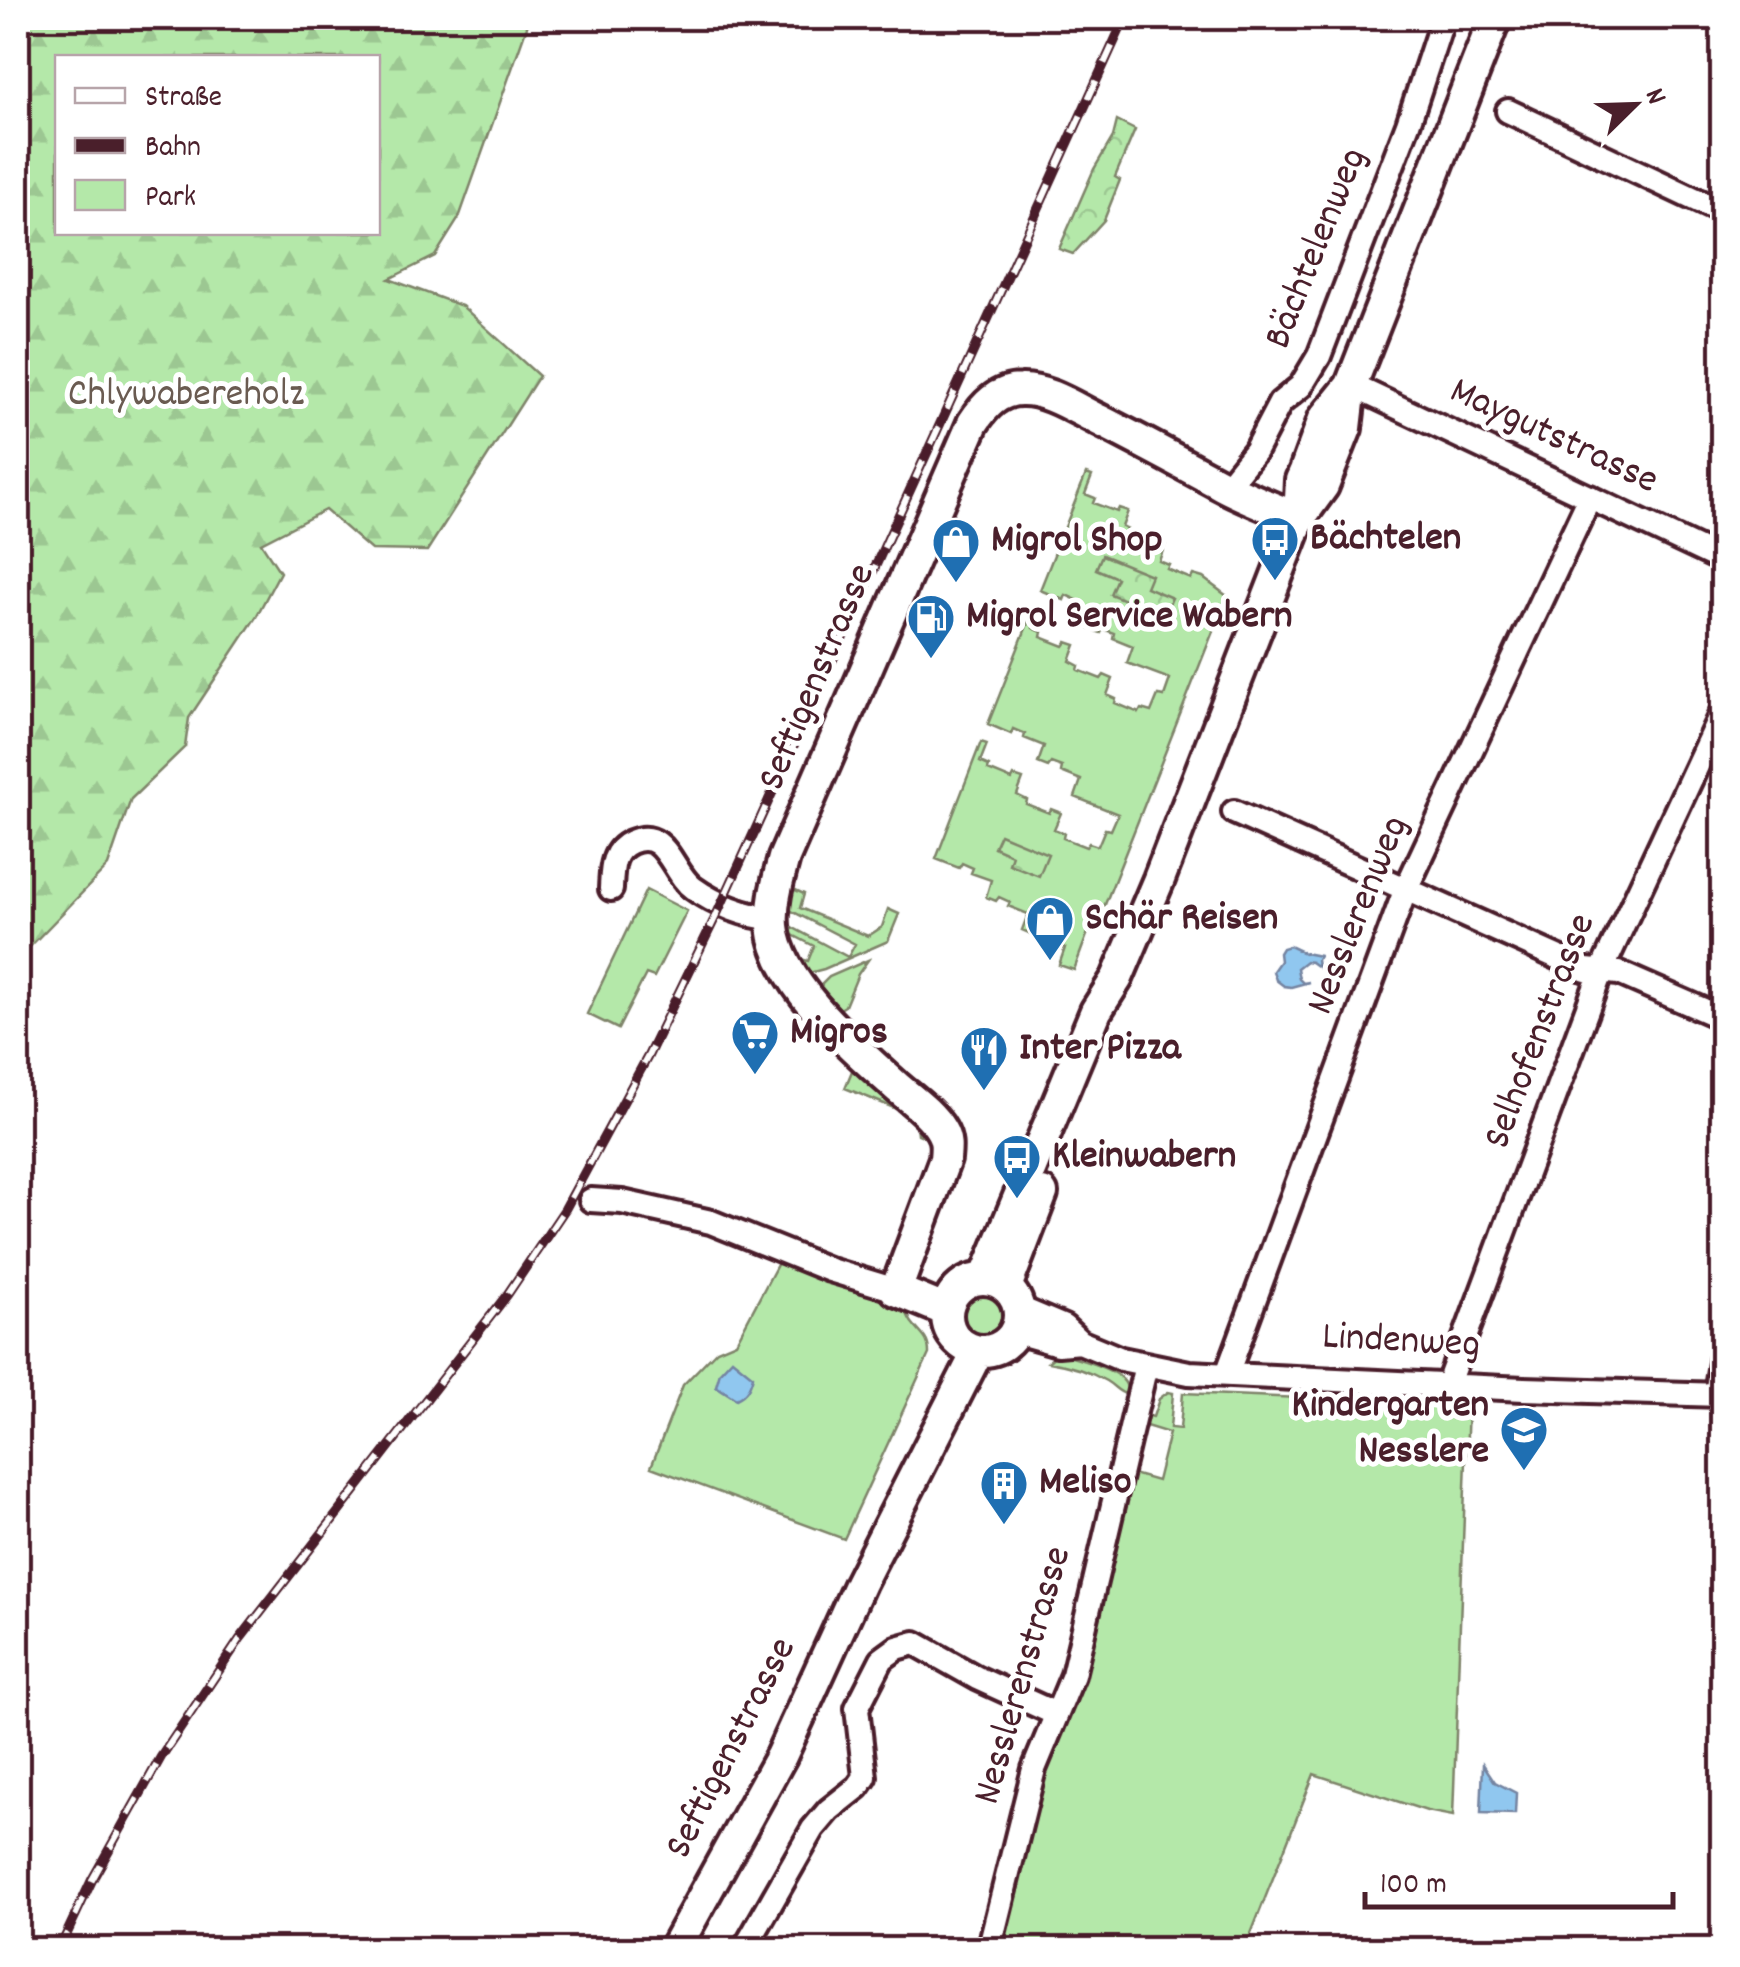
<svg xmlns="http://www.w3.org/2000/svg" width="1740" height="1967" viewBox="0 0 1740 1967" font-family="Dekko,sans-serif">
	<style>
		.green { fill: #b4e8a9; stroke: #7f846a; stroke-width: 2.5 }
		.forest { fill: url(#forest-firs); stroke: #7f846a; stroke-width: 2.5; fill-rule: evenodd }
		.park { fill: url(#park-crowns); stroke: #7f846a; stroke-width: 2.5 }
		.water { fill: #90c7ef; stroke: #7484a1; stroke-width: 2.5 }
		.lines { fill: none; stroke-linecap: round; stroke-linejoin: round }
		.street-casing { stroke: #4a1f2b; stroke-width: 30 }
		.secondary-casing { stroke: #4a1f2b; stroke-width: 38 }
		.street { stroke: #fff; stroke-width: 22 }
		.secondary { stroke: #fff; stroke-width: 30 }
		.rail-casing { stroke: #4a1f2b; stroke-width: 10 }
		.rail { stroke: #fff; stroke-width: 6; stroke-dasharray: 19; stroke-linecap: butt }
		.labels { text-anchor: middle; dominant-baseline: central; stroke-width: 10; stroke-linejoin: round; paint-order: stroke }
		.street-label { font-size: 40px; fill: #4a1f2b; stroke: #fff }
		.park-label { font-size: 40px; fill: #6a5b51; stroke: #fff }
		.poi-label { font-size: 40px; font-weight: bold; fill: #4a1f2b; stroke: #fff; text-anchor: start }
	</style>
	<defs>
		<pattern id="forest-firs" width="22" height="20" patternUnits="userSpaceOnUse" patternTransform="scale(2.5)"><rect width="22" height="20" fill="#b4e8a9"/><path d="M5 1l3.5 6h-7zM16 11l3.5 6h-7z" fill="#9cc792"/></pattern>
		<pattern id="park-crowns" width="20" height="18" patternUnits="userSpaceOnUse" patternTransform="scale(2.5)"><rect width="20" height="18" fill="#b4e8a9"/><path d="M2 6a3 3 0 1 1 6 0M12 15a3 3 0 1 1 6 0" fill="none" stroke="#9cc792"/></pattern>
	</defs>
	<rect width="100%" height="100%" fill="#fff"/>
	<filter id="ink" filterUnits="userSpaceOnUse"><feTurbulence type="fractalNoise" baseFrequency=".01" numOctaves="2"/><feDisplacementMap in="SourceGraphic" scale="20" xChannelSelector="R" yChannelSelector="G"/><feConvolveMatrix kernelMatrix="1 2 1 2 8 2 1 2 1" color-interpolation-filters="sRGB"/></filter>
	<g filter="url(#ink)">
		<!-- green -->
		<path class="green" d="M1086,474L1092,476L1085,494L1095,498L1093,503L1117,512L1119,508L1128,511L1122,527L1132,532L1131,536L1154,545L1156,541L1165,545L1159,561L1169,565L1167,569L1191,579L1193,575L1203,578L1227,596L1102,912L1096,911L1074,970L1059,965L1065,948L1022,930L1028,914L1008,906L1010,902L999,897L996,901L986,897L991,880L971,873L973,868L962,863L959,868L936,859L981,742L987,744L980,762L989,766L988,770L1012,780L1014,776L1023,779L1017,795L1027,800L1026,804L1049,813L1051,809L1061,813L1054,829L1064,833L1063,838L1086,847L1089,843L1098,846L1105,829L1111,830L1118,814L1075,797L1081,780L1061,772L1062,767L1051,763L1048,767L1038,763L1044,746L1024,738L1025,734L1013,729L1011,734L988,724L1034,608L1039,610L1033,628L1042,632L1041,637L1064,646L1067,642L1076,645L1070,661L1079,666L1078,670L1101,679L1104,675L1113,679L1107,695L1116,699L1115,703L1139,713L1141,709L1151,712L1158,695L1164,696L1170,679L1127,663L1133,646L1113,638L1114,633L1103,629L1101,633L1090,629L1096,612L1076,604L1077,600L1066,595L1064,600L1040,590Z
			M789,887L804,894L800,908L868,936L882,927L888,909L899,914L888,941L824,969L809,973L802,969L797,958L808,961L814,946L787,932L786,924L848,957L855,944L790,910L786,901Z
			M646,890L687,911L654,977L646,974L618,1029L587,1014Z
			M868,960L858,974L845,1006L840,1009L820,986L829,977Z
			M857,1065H861L922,1120L929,1131V1135L925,1137L918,1134L916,1117L845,1088L854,1066Z
			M779,1261L901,1300C906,1308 907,1317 913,1324C922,1336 929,1338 929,1354L844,1539L651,1467L683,1385L717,1350L736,1342Z
			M957 1315a26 26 0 1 1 52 0a26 26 0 1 1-52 0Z
			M1058,1353C1074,1358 1111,1367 1122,1379C1127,1384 1127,1388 1128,1395C1117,1392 1116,1387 1106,1381C1089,1371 1068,1365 1048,1362Z
			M1168,1392L1173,1393L1170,1428L1180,1429L1183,1393L1468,1405L1453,1816L1427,1811L1314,1774L1245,1949L996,1950L1044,1767L1085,1671L1133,1474L1157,1481L1169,1433L1146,1426L1142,1414L1153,1417L1159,1399Z"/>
		<!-- forest -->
		<path class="forest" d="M18,18H530L459,218L435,256L389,279L462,306L539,376L427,551L371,550L325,510L261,543L280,572L256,617L189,718L185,747L131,799L108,866L18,959ZM58,58H378V232H58Z"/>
		<!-- park -->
		<path class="park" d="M1117,121L1135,130L1115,177L1120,180L1104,220L1073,254L1059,249L1094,169L1113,137Z
			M1102,555L1151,575L1146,587L1172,598L1164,616L1110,594L1117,578L1096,569Z
			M1000,834L1048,854L1039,876L1009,864L1012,855L994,847Z"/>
		<!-- water -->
		<path class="water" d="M1289,946L1304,953L1319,956L1317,960L1318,967L1311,962L1306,961L1297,968L1299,979L1303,983L1309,982L1291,987L1284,986L1276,980L1273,971L1280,961L1279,953L1282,948Z
			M732,1359L753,1376C750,1387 747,1394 736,1399L716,1386L720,1372Z
			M1483,1764L1495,1782L1516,1793L1515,1814L1481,1813Z"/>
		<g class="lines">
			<!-- street casing -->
			<g class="street-casing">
				<path id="street" d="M1508,111L1722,212
					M1351,385L1722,560
					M1226,487L1255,451L1280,403L1301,386L1319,356L1408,124L1443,18
					M1234,812L1586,970L1619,973L1722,1018
					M611,889C612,870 611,851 631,842C666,826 672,873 693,888C715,904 747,917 773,918
					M591,1200L622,1202L711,1222L830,1270L896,1290
					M1019,1308L1064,1327L1080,1342L1121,1359L1189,1373L1524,1389L1722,1395
					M1016,1332L1058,1344L1080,1342
					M1227,1374L1405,891L1590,497
					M1447,1386L1601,972L1722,712
					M1716,1395L1722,1356
					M744,1950L813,1829L829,1810L858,1787L865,1777L857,1708L882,1659L897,1648L915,1643L977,1678L1056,1714
					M989,1950L1034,1769L1073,1675L1146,1365"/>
			</g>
			<!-- secondary casing -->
			<g class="secondary-casing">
				<path id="secondary" d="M1299,519L1301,480L1305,471L1324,419L1349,388
					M947 1315a36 36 0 1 1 72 0a36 36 0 1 1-72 0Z
					M985,1279L1096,1011L1117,978L1159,879L1299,519L1323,486L1346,428L1351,385L1495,18
					M1006,1287L1042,1193
					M947,1311L896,1290L945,1159C946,1148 947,1140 941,1130C931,1113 912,1100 897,1087C855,1049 778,985 773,926C771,903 778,880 784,858L973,423C984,406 998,390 1021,390C1047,389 1076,409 1099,420C1141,441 1181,463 1222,485C1246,498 1274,508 1299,519
					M674,1950L781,1756L860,1583L978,1351"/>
			</g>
			<!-- street -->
			<use href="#street" class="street"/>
			<!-- secondary -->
			<use href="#secondary" class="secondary"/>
			<!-- rail casing -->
			<g class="rail-casing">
				<path id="rail" d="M59,1950L92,1880L161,1757L240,1639L507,1295L565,1209L648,1056L716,916L1125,18"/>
			</g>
			<!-- rail -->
			<use href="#rail" class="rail"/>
		</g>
	</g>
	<!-- icons -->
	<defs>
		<g id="bus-pin" transform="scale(2.5)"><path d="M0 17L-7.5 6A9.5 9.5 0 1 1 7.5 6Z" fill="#1f6fb2" stroke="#fff"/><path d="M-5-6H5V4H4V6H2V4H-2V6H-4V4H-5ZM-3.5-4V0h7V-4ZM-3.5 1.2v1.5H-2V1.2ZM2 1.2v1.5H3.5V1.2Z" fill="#fff"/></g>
		<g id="shop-pin" transform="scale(2.5)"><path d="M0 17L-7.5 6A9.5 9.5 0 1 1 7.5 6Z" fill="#1f6fb2" stroke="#fff"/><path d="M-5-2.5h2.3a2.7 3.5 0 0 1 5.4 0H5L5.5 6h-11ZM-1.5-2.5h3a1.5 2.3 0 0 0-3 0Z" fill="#fff"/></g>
		<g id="fuel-pin" transform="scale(2.5)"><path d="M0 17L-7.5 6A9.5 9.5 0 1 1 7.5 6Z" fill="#1f6fb2" stroke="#fff"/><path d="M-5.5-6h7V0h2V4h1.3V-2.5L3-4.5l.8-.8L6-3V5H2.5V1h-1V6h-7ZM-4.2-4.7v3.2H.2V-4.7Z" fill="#fff"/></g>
		<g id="supermarket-pin" transform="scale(2.5)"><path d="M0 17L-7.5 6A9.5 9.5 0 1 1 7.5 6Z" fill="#1f6fb2" stroke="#fff"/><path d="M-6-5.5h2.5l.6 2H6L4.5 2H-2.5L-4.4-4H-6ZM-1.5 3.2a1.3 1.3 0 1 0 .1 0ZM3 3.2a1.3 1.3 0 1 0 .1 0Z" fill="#fff"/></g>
		<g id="restaurant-pin" transform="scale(2.5)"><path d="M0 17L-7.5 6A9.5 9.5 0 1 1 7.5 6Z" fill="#1f6fb2" stroke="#fff"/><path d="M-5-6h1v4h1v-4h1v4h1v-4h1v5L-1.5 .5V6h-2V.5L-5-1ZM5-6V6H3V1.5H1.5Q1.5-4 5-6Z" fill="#fff"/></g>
		<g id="school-pin" transform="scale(2.5)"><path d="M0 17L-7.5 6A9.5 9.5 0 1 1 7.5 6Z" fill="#1f6fb2" stroke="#fff"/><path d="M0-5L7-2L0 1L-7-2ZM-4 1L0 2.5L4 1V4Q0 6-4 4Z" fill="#fff"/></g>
		<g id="building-pin" transform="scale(2.5)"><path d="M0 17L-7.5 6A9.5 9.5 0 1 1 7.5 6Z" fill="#1f6fb2" stroke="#fff"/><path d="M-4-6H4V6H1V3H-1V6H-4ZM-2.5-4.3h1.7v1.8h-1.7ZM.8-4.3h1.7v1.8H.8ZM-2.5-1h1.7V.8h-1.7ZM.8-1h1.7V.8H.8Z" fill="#fff"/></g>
	</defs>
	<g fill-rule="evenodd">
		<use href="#bus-pin" x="1275" y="540"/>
		<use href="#shop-pin" x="956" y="542"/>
		<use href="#fuel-pin" x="931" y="618"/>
		<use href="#shop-pin" x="1050" y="920"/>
		<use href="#supermarket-pin" x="755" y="1034"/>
		<use href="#restaurant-pin" x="984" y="1050"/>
		<use href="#bus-pin" x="1017" y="1158"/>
		<use href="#school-pin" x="1524" y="1430"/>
		<use href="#building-pin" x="1004" y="1484"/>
	</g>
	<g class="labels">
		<!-- street labels -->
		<g class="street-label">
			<text transform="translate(1318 249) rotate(-68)">Bächtelenweg</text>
			<text transform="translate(1553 438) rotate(25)">Maygutstrasse</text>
			<text transform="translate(819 678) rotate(-67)">Seftigenstrasse</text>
			<text transform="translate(1360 916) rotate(-68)">Nesslerenweg</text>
			<text transform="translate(1542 1032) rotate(-69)">Selhofenstrasse</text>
			<text transform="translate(1401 1343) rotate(3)">Lindenweg</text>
			<text transform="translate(1025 1676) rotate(-74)">Nesslerenstrasse</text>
			<text transform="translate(733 1749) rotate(-63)">Seftigenstrasse</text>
		</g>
		<!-- park labels -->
		<g class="park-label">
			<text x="186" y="396">Chlywabereholz</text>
		</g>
		<!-- poi labels -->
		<g class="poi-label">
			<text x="1310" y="540">Bächtelen</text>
			<text x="991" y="542">Migrol Shop</text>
			<text x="966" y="618">Migrol Service Wabern</text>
			<text x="1085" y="920">Schär Reisen</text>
			<text x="790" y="1034">Migros</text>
			<text x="1019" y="1050">Inter Pizza</text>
			<text x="1052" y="1158">Kleinwabern</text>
			<text x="1489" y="1407" text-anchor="end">Kindergarten<tspan x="1489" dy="46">Nesslere</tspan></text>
			<text x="1039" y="1484">Meliso</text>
		</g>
	</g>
	<!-- margin -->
	<rect width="1740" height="1967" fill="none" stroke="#fff" stroke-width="60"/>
	<rect x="30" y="30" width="1680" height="1907" fill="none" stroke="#4a1f2b" stroke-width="4" filter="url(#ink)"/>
	<!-- legend -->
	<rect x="55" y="55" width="325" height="180" fill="#ffffff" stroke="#b7a5aa" stroke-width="2.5"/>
	<rect x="75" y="88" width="50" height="15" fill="#ffffff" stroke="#b7a5aa" stroke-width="2.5"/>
	<text x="145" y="105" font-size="30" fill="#4a1f2b">Straße</text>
	<rect x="75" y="138" width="50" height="15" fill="#4a1f2b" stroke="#b7a5aa" stroke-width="2.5"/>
	<text x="145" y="155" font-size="30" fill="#4a1f2b">Bahn</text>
	<rect x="75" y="180" width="50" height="30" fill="#b4e8a9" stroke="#b7a5aa" stroke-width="2.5"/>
	<text x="145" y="205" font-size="30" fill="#4a1f2b">Park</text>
	<!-- north arrow -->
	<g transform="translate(1635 105) rotate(67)" stroke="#ffffff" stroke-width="8" paint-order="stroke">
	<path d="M0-8L18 38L0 25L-18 38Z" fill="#4a1f2b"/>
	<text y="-15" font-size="28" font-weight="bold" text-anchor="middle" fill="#4a1f2b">N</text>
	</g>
	<!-- scale -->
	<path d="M1365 1892v15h308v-15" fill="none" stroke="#4a1f2b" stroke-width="5"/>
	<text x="1380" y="1892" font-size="30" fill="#4a1f2b" stroke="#ffffff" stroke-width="8" paint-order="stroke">100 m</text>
</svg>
